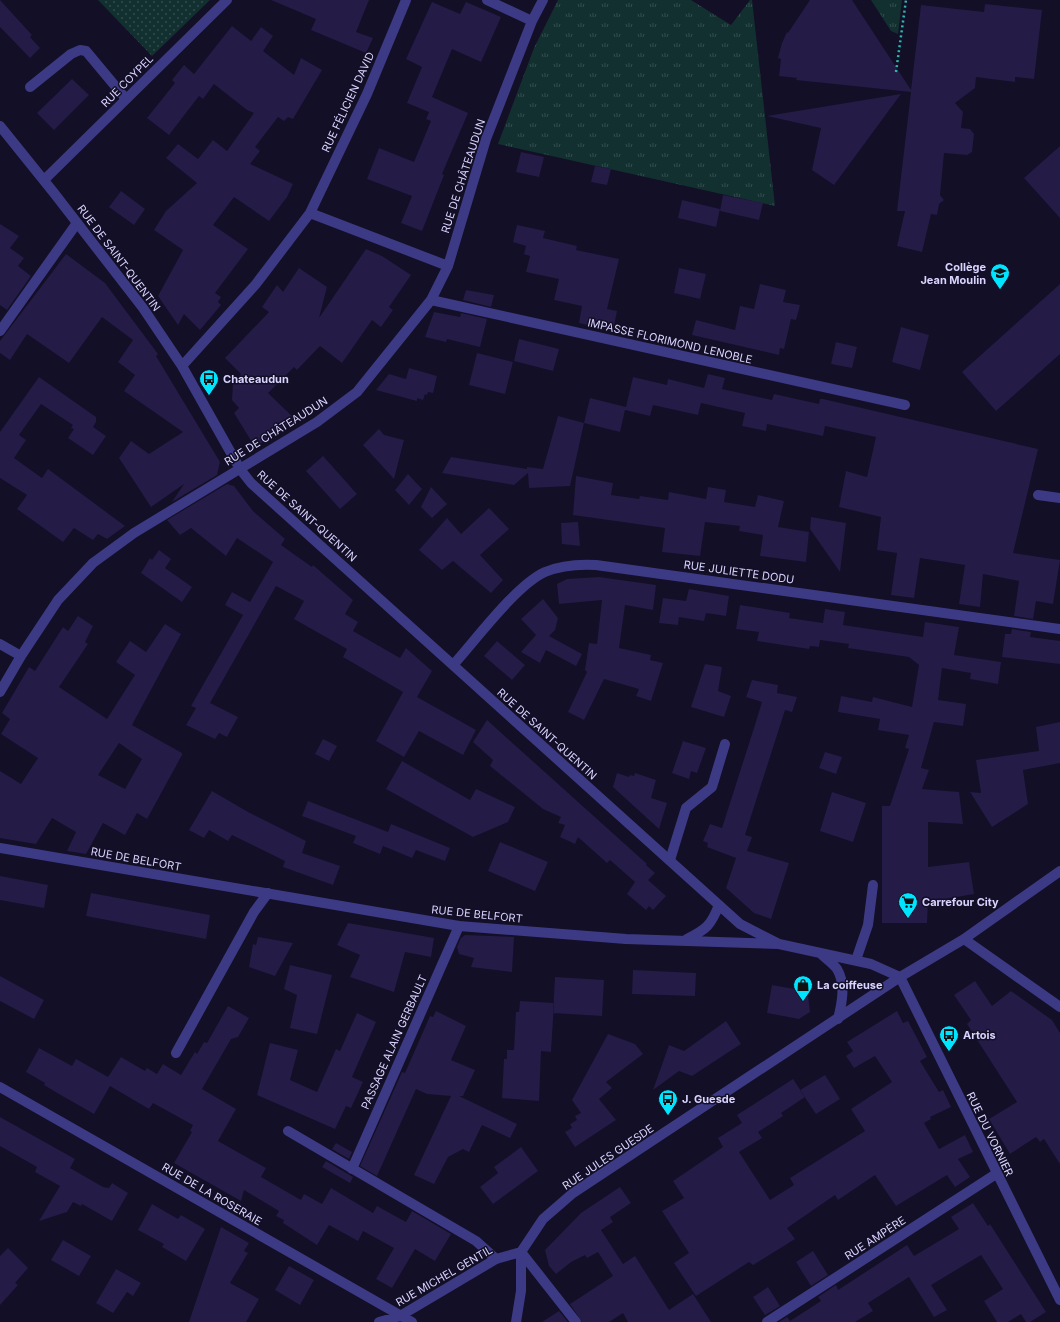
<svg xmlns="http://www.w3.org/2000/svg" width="1060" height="1322" viewBox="0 0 1060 1322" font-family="Inter,sans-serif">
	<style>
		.grass { fill: url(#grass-tufts) }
		.park { fill: url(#park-dots) }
		.building { fill: #241b47; fill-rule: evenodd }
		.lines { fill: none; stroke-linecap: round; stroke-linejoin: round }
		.path { stroke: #2fb8b0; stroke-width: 2.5; stroke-dasharray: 2 3; stroke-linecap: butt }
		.service { stroke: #3d3a85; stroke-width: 10 }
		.minor { stroke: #3d3a85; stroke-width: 10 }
		.labels { text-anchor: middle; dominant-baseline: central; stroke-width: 3; stroke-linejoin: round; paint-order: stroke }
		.street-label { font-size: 11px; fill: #d9d4ff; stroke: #130f26 }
		.poi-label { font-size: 11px; font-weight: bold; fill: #d9d4ff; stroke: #130f26; text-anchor: start }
	</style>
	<defs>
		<pattern id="grass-tufts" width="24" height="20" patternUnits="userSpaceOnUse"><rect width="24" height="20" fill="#12302f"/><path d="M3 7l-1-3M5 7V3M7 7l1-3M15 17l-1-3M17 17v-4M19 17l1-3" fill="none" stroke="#344d4e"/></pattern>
		<pattern id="park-dots" width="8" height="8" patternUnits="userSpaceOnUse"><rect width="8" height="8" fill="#12302f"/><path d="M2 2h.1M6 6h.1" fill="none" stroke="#344d4e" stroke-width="1.8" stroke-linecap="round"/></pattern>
	</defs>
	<rect width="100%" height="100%" fill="#130f26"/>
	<!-- grass -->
	<path class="grass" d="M558,0H691L731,25L750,0H752L775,206L498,144L534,48Z
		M871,0H902L898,34L891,31Z"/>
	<!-- park -->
	<path class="park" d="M98,0H210L152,56Z"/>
	<!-- building -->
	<path class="building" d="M0,0L32,35L30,37L40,48L30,58L0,27Z
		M271,0H369L356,32L373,38L366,53L311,30L316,19Z
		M810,0H852L911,90L921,5L984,12L985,4L1042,10L1034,79L1015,77V82L976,77L975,88L955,103L963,112L961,128L970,129L974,134L972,152L967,155L944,153L940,195L944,200L939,204L937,215L931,214L922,252L897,246L905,211H897L911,92L796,80L797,78L779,76L781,59L778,58L782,43L787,32L788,33Z
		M432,2L460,14L466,2L501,17L481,62L452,49L432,97L468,113L442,174L444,175L422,231L401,223L412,196L367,179L379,148L414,162L431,121L426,119L429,112L407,103L422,67L406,59Z
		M232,26L251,41L261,27L273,36L263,51L294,75L301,58L322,70L293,119L288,117L284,121L278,117L255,147L260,151L250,164L293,184L287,197L269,221L234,197L213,225L248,249L215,293L221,297L218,302L221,305L200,330L184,314L178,325L158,296L183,250L154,230L166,211L197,183L166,158L178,144L198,159L213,140L227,151L254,113L247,110L214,84L203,99L199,96L169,135L147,118L175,83L172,80L184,65L194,74Z
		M72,79L89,95L54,130L37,113Z
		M901,94L834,185L812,170L821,128L767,116Z
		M1060,146V218L1024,178Z
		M521,152L544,157L539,177L516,172Z
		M595,166L611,169L607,185L591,182Z
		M121,191L145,209L134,225L109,207Z
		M723,195L763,203L759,220L720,211Z
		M682,200L720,209L716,227L678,218Z
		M0,224L19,236L10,248L24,258L18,266L31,276L7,310L0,305Z
		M517,225L545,231L543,238L577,246L576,250L619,259L607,309L617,311L613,331L579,323L582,306L554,300L559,279L526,272L530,256L524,254L526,246L513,242Z
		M366,249L382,256L411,275L389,307L393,310L381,327L372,320L342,363L320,346L297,370L294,367L268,393L294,418L281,431L255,447L234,413L239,408L232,400L233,383L241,374L225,358L269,312L262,307L277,285L283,292L299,268L327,287L319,318Z
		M66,254L105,283L158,354L156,356L220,462L217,475L172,502L184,484L151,507L119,458L131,441L149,454L183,432L124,391L135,375L118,362L133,340L102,317L69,363L27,334L10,360L0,353V341Z
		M679,268L706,274L700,299L674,293Z
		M760,284L786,290L783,302L800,305L796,320L791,319L784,349L780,348L779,355L692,335L696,320L735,330L740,306L754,309Z
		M1060,284V354L996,411L962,372Z
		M466,290L494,295L491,307L463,300Z
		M434,312L460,317L461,313L487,319L480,347L447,339L446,342L425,337Z
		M901,327L929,335L920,370L892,362Z
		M519,339L559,349L553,371L514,361Z
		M836,342L857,347L852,368L831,364Z
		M477,353L513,362L505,394L469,385Z
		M409,368L437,376L433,393L428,392L427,395L425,394L423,400L417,398V401L376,390L389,374L406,379Z
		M708,374L725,378L722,389L772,400L774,394L819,404L820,399H823L1038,449L1013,553L1060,560L1053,604L1036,601L1033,619L1014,616L1019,581L983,574L980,607L959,604L965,565L920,558L914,598L891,595L897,553L877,550L881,517L839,507L846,471L867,477L876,437L825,426L823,436L767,424L766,431L742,426L745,413L701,403L698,415L653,405L650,416L625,410L620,432L584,423L590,398L626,407L633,377L667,385L668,379L704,388Z
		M39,377L96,417V422L93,427L106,436L93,455L68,438L74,429L71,428L73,425L41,404L19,435L26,440L14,458L42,478L48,469L125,526L107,539L98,534L93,540L74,528L63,542L17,509L27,495L0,478V432Z
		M558,416L584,423L570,486L529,488L528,473L514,485L442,473L451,457L527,469V467L543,469Z
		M379,429L384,435L404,440L394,479L363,445Z
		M323,456L357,494L340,509L306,471Z
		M408,474L422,489L409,505L395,490Z
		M576,476L613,483L611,495L639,499L640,496L668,500L669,492L706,499L708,487L726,490L724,502L755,507L758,495L784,501L778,527L809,532L806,562L760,556L763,535L739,531L740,526L705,522L700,556L662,552L665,528L573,515Z
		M227,484L234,486L253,511L285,539L281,545L312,567L313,565L353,600L345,614L358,622L353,631L400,658L406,648L432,671L417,697L476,730L463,755L419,731L404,757L376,741L403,692L343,657L347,649L294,619L304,601L276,586L210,703L238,717L227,737L219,733L215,739L186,725L196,708L191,706L243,615L225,605L232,592L250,602L273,562L237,538L226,556L191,528L180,535L167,520Z
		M431,487L447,504L432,518L421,507Z
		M489,508L509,529L480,555L503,580L491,593L453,561L442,570L419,550L447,518L461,534Z
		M811,517L846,523L840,572L810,529Z
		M578,522L580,546L562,544L561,523Z
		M159,550L171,559L165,568L192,587L182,602L141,573L150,558L152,560Z
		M599,577L656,585L653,610L625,605L619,648L651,655L650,660L663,663L651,701L636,696L639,689L604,679L584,720L568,712L587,672L585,670L589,643L597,644L602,600L559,604L557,584L567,579Z
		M689,589L729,596L726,616L706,613L704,621L679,617L678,625L659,623L663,598L686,601Z
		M543,599L558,618L555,630L549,636L582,654L576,666L546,650L540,663L521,652L536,635L521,619Z
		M740,605L790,613L789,618L823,623L825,609L845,612L843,625L923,637L925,622L959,627L954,655L1001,662L998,684L970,679L971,673L942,668L938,700L966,704L963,726L934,722L921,768L929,770L922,789L959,792L963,824L928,822V867L969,862L974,894L928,902L927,923H882V806H890L909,749L905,748L909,735L878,730L880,719L838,712L841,696L872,702L873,697L912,707L919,665L909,657L848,648L849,644L820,640L819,647L810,646L809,649L757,641L759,632L736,629Z
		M78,616L93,626L85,642L88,644L59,687L107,719L135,675L116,662L130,641L146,652L165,624L181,634L132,725L182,753V755L147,819L137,813L125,835L103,823L86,854L67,851L76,832L52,818L36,844L0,838V771L21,784L38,758L1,734L10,719L2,713L29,667L35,671L63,627L68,631ZM119,743L142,759L125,789L98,775Z
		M1012,629L1031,632L1030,637L1060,641V664L1002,657L1005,634H1011Z
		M497,641L525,665L512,680L484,656Z
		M705,664L722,667L718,691L731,696L724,717L691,707Z
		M752,680L778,685L777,693L797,697L792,712L785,710L745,835L752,837L747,851L789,863L771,919L754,913L726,888L736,858L707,847L708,843L703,841L710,824L722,828L754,728L762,702L746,697Z
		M487,720L647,864L646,865L655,873L648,880L666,896L653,910L649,906L646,910L627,894L635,882L610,860L607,863L578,837L575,844L560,837L565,825L558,823L561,817L543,809L490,766L493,760L473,742Z
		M1060,722V763L1023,770L1028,804L992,827L970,792L981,793L976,760L1039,751L1036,727Z
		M323,739L337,746L329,761L315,754Z
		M683,741L706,748L697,773L691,771L689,779L672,773Z
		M825,752L842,757L836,774L819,768Z
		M402,761L470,800L476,789L515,807L508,822L473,837L386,789Z
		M617,773L629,777L630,775L634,776L635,773L656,780L651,798L667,803L659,829L613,787Z
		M212,791L248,812L306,841L302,853L340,866L333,885L283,867L285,861L232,835L228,841L209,830L204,838L189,830Z
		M832,792L866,803L853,842L820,831Z
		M308,801L388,832L391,824L450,848L445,861L416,850L412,858L383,846L380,854L353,843L356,836L302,816Z
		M500,842L548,862L535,891L488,871Z
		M0,876L48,885L44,908L0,900Z
		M91,893L210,915L206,939L86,916Z
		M348,923L434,938L431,957L405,952L394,992L350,977L360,955L337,945Z
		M465,935L514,937L512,972L471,967L474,958L459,954L457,947L461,938Z
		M258,937L293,943L275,976L249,967L253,944L256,945Z
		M290,965L332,975L317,1034L290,1028L297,995L284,989Z
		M633,970L696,973L695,996L632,994Z
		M0,976L44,1000L34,1019L0,1001Z
		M555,977L604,980L602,1016L553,1013Z
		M975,981L992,1006L1011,991L1052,1020L1060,1033V1164L1044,1139L1040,1142L1036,1137L1010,1154L989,1119L1017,1102L967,1024L971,1020L954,995Z
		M772,985L800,990L799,993L808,995L810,1012L799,1019L767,1013Z
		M520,1001L554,1003L551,1052L541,1051L539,1101L502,1098L504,1059H507V1050H514L516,1012H519Z
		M228,1006L249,1018L238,1037L231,1039L202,1089L236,1109L218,1141L266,1168L261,1177L301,1200L304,1194L322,1204L331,1188L373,1213L377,1206L406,1222L412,1211L451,1234L435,1261L415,1249L392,1288L376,1279L394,1248L363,1231L358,1241L329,1225L317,1245L283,1223L284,1220L276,1216L279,1211L244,1190L241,1201L174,1163L192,1132L190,1131L193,1125L153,1103L149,1109L110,1086L94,1114L59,1094L44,1085L45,1083L26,1072L39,1048L72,1066L76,1059L108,1077L121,1057L145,1071L147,1068L157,1074L163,1064L181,1075L195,1052L197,1054L204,1042L207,1043Z
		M436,1011L466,1026L451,1060L475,1070L463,1096H459L517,1124L510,1138L482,1125L469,1152L463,1149L448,1157L434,1184L414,1175L451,1096L427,1094L416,1089L377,1176L360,1166L402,1072L405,1073L430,1016L433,1017Z
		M897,1011L903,1023L908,1021L927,1057L920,1061L939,1092L943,1090L951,1107L930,1117L931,1119L924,1123L939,1149L965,1135L973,1152L958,1159L970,1177L955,1187L947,1175L896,1206L875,1175L838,1200L835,1195L787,1228L795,1239L753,1265L749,1262L696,1296L674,1263L689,1253L662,1211L684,1198L673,1181L723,1147L718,1138L742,1123L737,1115L793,1079L805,1097L781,1113L783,1116L758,1132L762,1138L739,1152L770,1200L794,1185L790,1178L865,1131L851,1109L892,1082L875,1056L854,1068L846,1056L853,1051L847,1042Z
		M357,1013L376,1022L352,1077L363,1082L351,1108L346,1106L335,1129L257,1095L270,1043L298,1050L290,1080L317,1092L336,1049L340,1051Z
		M726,1021L741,1044L692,1076L679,1071L653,1090L669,1045L684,1051Z
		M608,1034L635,1044L643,1054L606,1082L612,1088L599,1099L616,1120L575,1147L565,1132L572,1128L570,1124L577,1120L575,1116L581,1113L572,1100Z
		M825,1075L840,1099L816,1114L800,1090Z
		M0,1117L75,1159L70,1168L103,1187L109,1188L112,1183L128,1193L112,1221L82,1204L81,1206L73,1202L67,1212L39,1221L60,1186L35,1172L37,1167L0,1146Z
		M336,1143L352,1152L349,1159L332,1149Z
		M521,1147L538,1171L493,1204L480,1187L498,1173L494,1167Z
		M326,1161L353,1177L350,1183L322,1167Z
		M620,1187L631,1203L610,1217L613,1222L601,1230L623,1264L635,1256L669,1310L693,1294L711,1322H628L623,1313L609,1322H582L570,1304L613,1276L598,1252L587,1258L585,1255L571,1262L556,1274L549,1266L545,1250L581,1213Z
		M973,1203L988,1226L990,1224L1046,1312L1030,1322H1026L1021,1314L1008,1322H997L984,1301L1003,1289L981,1255L931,1285L947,1310L934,1317L909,1277L868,1303L873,1311L855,1322H779L787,1317L790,1321L821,1301L818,1297L836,1285L838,1290L907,1245L914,1256L959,1229L951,1217Z
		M152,1204L178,1219L181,1215L205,1229L186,1261L162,1247L164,1244L138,1230Z
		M221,1227L249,1243L244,1251L248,1253L230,1283L259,1299L246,1322H189Z
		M63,1240L91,1256L79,1276L51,1260Z
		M8,1248L28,1268L15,1283L18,1285L0,1305V1256Z
		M813,1251L828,1275L811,1286L796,1262Z
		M289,1266L314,1280L300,1305L275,1290Z
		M116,1269L141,1283L133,1296L127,1292L113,1313L96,1303Z
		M768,1287L780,1306L765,1315L753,1297Z
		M559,1311L568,1322H542Z"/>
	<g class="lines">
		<!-- path -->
		<path class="path" d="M896,72L906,0"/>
		<!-- service -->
		<path class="service" d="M30,87L71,54L80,50L86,51L126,99
			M0,331L77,223
			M1038,495L1060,498
			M670,860L686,808L712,787L725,744
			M856,960L868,925L873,885
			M176,1053L254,912L268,893
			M288,1131L476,1241L496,1259
			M352,1169L459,926"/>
		<!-- minor -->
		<path class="minor" d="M487,0L532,21
			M0,126L54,193L143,308L182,366L240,469L251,483L740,924L779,944
			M44,180L227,0
			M310,213L448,266
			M431,300L905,405
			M182,366L256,284L310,213L367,94L406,0
			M0,644L21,656
			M453,665C475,641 516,585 545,572C562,565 579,564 596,565L1060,629
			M0,692L21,656L58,600L93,563L134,533L317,422L357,392L431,300L448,266L486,139L532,21L543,0
			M0,848L459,926L626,939L779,944L871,964L900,977
			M687,939C707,929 711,925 719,905
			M964,939L1060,1007
			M820,953C825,958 833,963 837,969C846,984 842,1003 838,1019
			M900,977L1060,1300
			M0,1087L412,1322
			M521,1252L576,1322
			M379,1322L400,1316L496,1259L521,1252
			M516,1322L521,1291V1252L543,1219L573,1193L900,977L964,939L1060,871
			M767,1322L996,1174"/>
	</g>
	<!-- icons -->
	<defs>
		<g id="school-pin" transform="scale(1)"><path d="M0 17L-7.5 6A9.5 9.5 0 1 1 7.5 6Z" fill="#00e5ff" stroke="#130f26"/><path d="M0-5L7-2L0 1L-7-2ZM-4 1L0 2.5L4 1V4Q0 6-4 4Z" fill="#111"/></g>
		<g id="bus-pin" transform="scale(1)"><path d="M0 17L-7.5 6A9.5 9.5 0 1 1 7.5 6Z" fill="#00e5ff" stroke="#130f26"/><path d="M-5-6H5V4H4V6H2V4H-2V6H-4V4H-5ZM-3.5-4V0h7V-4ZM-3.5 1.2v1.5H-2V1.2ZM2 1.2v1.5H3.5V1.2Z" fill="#111"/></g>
		<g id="supermarket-pin" transform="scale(1)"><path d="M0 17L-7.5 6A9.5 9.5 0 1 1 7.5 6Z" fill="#00e5ff" stroke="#130f26"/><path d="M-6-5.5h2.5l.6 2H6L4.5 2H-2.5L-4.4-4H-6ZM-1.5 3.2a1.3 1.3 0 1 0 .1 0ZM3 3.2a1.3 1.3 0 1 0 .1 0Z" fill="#111"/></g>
		<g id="shop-pin" transform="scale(1)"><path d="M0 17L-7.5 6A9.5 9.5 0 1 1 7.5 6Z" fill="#00e5ff" stroke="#130f26"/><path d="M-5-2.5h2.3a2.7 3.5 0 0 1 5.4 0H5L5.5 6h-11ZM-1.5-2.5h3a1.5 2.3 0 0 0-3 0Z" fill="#111"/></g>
	</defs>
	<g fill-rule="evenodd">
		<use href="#school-pin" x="1000" y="273"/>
		<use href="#bus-pin" x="209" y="379"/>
		<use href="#supermarket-pin" x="908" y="902"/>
		<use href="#shop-pin" x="803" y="985"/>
		<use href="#bus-pin" x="949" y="1035"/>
		<use href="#bus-pin" x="668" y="1099"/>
	</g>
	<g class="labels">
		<!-- street labels -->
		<g class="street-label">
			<text transform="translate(127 81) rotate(-45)">RUE COYPEL</text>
			<text transform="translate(348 102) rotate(-65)">RUE FÉLICIEN DAVID</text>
			<text transform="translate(463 176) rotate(-72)">RUE DE CHÂTEAUDUN</text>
			<text transform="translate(119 258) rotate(53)">RUE DE SAINT-QUENTIN</text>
			<text transform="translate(670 341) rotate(13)">IMPASSE FLORIMOND LENOBLE</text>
			<text transform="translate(276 431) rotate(-32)">RUE DE CHÂTEAUDUN</text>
			<text transform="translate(307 516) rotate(42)">RUE DE SAINT-QUENTIN</text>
			<text transform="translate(739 572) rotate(8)">RUE JULIETTE DODU</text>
			<text transform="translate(547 734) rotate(42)">RUE DE SAINT-QUENTIN</text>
			<text transform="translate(136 859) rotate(10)">RUE DE BELFORT</text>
			<text transform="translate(477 914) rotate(6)">RUE DE BELFORT</text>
			<text transform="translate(394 1042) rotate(-66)">PASSAGE ALAIN GERBAULT</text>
			<text transform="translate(990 1134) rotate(64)">RUE DU VORNIER</text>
			<text transform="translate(608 1157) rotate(-34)">RUE JULES GUESDE</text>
			<text transform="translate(212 1194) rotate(30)">RUE DE LA ROSERAIE</text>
			<text transform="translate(875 1238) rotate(-33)">RUE AMPÈRE</text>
			<text transform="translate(444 1276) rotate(-30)">RUE MICHEL GENTIL</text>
		</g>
		<!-- poi labels -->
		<g class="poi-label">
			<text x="986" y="267" text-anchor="end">Collège<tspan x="986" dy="13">Jean Moulin</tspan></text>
			<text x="223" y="379">Chateaudun</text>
			<text x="922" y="902">Carrefour City</text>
			<text x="817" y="985">La coiffeuse</text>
			<text x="963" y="1035">Artois</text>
			<text x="682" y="1099">J. Guesde</text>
		</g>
	</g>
</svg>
